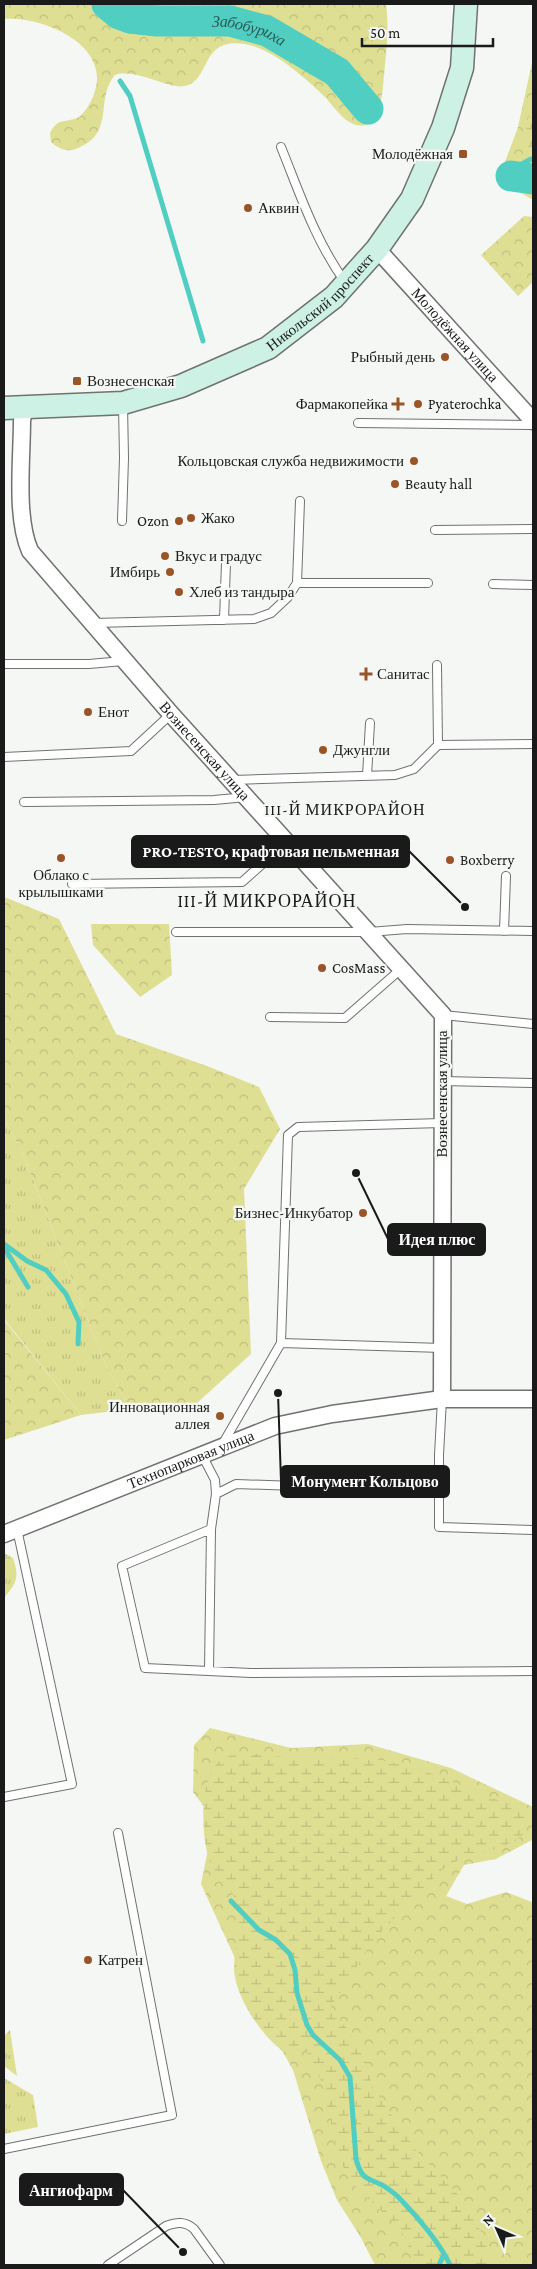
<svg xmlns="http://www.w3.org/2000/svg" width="537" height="2269" viewBox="0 0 537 2269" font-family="'Crimson Pro',serif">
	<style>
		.grass { fill: url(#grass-tufts) }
		.forest { fill: url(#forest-crowns) }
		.wetland { fill: url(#wetland-marsh) }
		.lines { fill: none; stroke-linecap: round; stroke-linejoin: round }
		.stream { stroke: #50cec1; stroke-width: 5 }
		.river { stroke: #50cec1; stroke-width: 31 }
		.service-casing { stroke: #707270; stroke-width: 10 }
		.minor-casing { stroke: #707270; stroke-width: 19 }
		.secondary-casing { stroke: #707270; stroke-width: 25 }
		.service { stroke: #fff; stroke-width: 8 }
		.minor { stroke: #fff; stroke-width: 16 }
		.secondary { stroke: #cdf2e5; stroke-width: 22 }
		.poi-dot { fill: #995428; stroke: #f4f7f4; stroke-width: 2 }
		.labels { text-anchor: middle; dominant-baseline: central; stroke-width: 4.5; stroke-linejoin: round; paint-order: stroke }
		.poi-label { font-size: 15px; fill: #191a19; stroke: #f4f7f4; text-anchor: start }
		.street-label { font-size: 15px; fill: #191a19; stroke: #f4f7f4 }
		.water-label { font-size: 16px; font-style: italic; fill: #295e58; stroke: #f4f7f4 }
		.neighbourhood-label { font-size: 16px; letter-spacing: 1px; fill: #191a19; stroke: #f4f7f4 }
		.quarter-label { font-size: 18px; letter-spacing: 1px; fill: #191a19; stroke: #f4f7f4 }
		.leader { fill: none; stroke: #191a19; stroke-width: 2 }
		.callout-dot { fill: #191a19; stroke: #f4f7f4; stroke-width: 2 }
		.callout { fill: #191a19; stroke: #191a19; stroke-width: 2 }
		.callout-label { font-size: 16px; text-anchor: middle; font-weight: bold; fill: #fff }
	</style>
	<defs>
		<pattern id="grass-tufts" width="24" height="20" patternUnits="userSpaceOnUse" patternTransform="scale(1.25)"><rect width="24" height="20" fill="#dfdf94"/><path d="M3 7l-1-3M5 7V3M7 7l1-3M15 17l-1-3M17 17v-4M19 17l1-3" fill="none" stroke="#bfbf7f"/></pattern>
		<pattern id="forest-crowns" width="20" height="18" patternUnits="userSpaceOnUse" patternTransform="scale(1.25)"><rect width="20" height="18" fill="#dfdf94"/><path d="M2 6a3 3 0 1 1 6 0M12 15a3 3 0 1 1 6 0" fill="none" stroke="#bfbf7f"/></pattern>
		<pattern id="wetland-marsh" width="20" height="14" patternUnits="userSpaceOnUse" patternTransform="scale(1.25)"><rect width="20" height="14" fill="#dfdf94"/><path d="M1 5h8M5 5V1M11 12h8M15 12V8" fill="none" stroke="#bfbf7f"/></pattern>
	</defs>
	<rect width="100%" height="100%" fill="#f4f7f4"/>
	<!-- grass -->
	<path class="grass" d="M4,1119L22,1152L106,1366L131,1409L81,1415L4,1319Z
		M4,1553L13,1558C20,1578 16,1583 4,1598Z
		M10,2030L17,2076L4,2066V2036Z
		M4,2078L33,2095L38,2127L4,2134Z"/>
	<!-- forest -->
	<path class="forest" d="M4,4H386C390,31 385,60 383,87C381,103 378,133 353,124C343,120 333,106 326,98C307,79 272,48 245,44C199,37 212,80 185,86C169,90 137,68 115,75C95,98 115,132 80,147C69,153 60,150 51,142L50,133C59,116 65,124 79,117C88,109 93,99 96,87C106,42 40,16 4,19Z
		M533,58V200C520,192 504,186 502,170L518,127Z
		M524,216L533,217V282L518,296L481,255Z
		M4,897L59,919L116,1034L207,1066L259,1087L280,1129L244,1189L251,1354L186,1413L131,1409L106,1366L22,1152L4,1119Z
		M91,924H169L172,975L140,997L93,945Z
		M4,1320L81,1415L4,1440Z
		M210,1728L291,1748L368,1744L451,1768L533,1807L532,1840L496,1859L464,1865L446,1896L467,1904L506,1892L532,1902L533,1904V2265H375L360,2236L337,2200L321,2161L293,2070L256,2004L201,1884L214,1820L193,1792L194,1745Z"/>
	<!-- wetland -->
	<path class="wetland" d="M533,110V157C525,142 522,124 533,110Z
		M258,1754C297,1761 337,1756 376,1760C413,1763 447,1780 481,1794C496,1800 517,1805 527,1818L526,1832C498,1857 468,1848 441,1871L374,1939L330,2008L348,2030L366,2060L372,2087L415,2149L460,2197L474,2220L487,2242L490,2265H415L405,2237L398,2227L349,2180L338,2154L322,2083L304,2047L287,2054C263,2039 235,1997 234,1969C234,1950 241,1913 234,1896C228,1884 215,1874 210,1862C201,1839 198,1776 221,1760C230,1753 247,1754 258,1754Z"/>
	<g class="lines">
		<!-- stream -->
		<path class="stream" d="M120,81L130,96L203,341
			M518,177L520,165L531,159
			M4,1244L27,1261L46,1270L66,1294L79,1322L78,1344
			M4,1247L28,1287
			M231,1901L259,1930L276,1940L290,1954L295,1970L297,1993L307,2025L313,2035L340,2060L350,2077L356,2159C362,2181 367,2177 384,2186C390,2190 397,2195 402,2201C418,2217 441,2245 450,2265
			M439,2265L444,2254"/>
		<!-- river -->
		<g class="river">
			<path id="s1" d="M107,4L119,14L130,18L157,21H230L267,31L337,72L368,109"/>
			<path d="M511,176L533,179"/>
		</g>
		<!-- service casing -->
		<g class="service-casing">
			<path id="service" d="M281,147C300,194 315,240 345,282
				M358,423L533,425
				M122,521L124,458L123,405
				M435,530L533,529
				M297,583H428
				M493,584L533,585
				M224,620L226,563
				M94,623L254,619L271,613L288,597L297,583L300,501
				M4,664H89L123,661
				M438,745L533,744
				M4,757L131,751L171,714
				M367,776L370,723
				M233,780L395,775L414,769L438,745L437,665
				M24,802L214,800L247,797
				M72,884L242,882L287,842
				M504,931L506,876
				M176,932H369L407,929L533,931
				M443,1015L533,1024
				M270,1017L345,1018L401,969
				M442,1081L533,1083
				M281,1343L288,1135L298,1127L442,1123
				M442,1399L439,1455V1527L533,1530
				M222,1445L281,1343L442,1348
				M202,1455L215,1480L216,1494L211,1529L209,1671
				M216,1494L236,1484L439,1491
				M211,1529L122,1566L145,1668L251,1673L533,1671
				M4,1797L72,1784L17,1529
				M4,2149L172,2115L118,1833
				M108,2265L166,2226C177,2222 185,2221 194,2229L220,2265"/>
		</g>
		<!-- minor casing -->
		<g class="minor-casing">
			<g id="minor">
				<path id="s2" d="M377,249L533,421"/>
				<path id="s3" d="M24,408L22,421C22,459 15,517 30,551L171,714L443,1015L442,1399"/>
				<path id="s4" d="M4,1534L275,1426L332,1414L442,1399H533"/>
			</g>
		</g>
		<!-- secondary casing -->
		<g class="secondary-casing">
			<g id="secondary">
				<path id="s5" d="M4,408L123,403L181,386L268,348L334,297L377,249L412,199L443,128L462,68L466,4"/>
			</g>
		</g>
		<!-- service -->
		<use href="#service" class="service"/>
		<!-- minor -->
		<use href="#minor" class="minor"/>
		<!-- secondary -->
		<use href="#secondary" class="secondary"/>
	</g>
	<!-- markers -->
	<g class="poi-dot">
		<rect x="458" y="149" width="10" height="10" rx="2.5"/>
		<circle cx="248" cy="208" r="5"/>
		<circle cx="445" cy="357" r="5"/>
		<rect x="72" y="376" width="10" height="10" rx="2.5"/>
		<path d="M395.5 396.5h5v5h5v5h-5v5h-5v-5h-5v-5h5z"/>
		<circle cx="418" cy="404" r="5"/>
		<circle cx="414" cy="461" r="5"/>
		<circle cx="395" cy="484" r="5"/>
		<circle cx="191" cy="518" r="5"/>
		<circle cx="179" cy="521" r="5"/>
		<circle cx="165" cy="556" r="5"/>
		<circle cx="170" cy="572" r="5"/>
		<circle cx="179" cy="592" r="5"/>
		<path d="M363.5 666.5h5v5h5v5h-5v5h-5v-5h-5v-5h5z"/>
		<circle cx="88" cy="712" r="5"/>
		<circle cx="323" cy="750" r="5"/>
		<circle cx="61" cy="858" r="5"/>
		<circle cx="450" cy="860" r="5"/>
		<circle cx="322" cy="968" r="5"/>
		<circle cx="363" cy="1213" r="5"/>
		<circle cx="220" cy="1416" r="5"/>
		<circle cx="88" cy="1960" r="5"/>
	</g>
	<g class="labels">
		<!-- poi labels -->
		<g class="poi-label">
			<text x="453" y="154" text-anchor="end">Молодёжная</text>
			<text x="258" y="208">Аквин</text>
			<text x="435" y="357" text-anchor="end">Рыбный день</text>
			<text x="87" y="381">Вознесенская</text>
			<text x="388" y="404" text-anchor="end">Фармакопейка</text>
			<text x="428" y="404">Pyaterochka</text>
			<text x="404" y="461" text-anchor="end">Кольцовская служба недвижимости</text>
			<text x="405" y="484">Beauty hall</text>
			<text x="201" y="518">Жако</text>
			<text x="169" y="521" text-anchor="end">Ozon</text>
			<text x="175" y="556">Вкус и градус</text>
			<text x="160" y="572" text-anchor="end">Имбирь</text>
			<text x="189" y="592">Хлеб из тандыра</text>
			<text x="377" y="674">Санитас</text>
			<text x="98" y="712">Енот</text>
			<text x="333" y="750">Джунгли</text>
			<text x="460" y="860">Boxberry</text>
			<text x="61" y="875" text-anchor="middle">Облако с<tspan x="61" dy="17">крылышками</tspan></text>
			<text x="332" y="968">CosMass</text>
			<text x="353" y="1213" text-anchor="end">Бизнес-Инкубатор</text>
			<text x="210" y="1407" text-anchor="end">Инновационная<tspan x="210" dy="17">аллея</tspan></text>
			<text x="98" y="1960">Катрен</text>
		</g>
		<!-- street labels -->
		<g class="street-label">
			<text stroke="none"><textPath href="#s5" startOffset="344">Никольский проспект</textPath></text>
			<text stroke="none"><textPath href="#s2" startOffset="116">Молодёжная улица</textPath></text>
			<text stroke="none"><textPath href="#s3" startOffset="410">Вознесенская улица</textPath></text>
			<text transform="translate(442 1094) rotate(-90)">Вознесенская улица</text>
			<text stroke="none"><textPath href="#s4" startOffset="201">Технопарковая улица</textPath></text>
		</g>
		<!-- water labels -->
		<g class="water-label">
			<text stroke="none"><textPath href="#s1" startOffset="148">Забобуриха</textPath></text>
		</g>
		<!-- neighbourhood labels -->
		<g class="neighbourhood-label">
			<text x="345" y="809">III-Й МИКРОРАЙОН</text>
		</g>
		<!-- quarter labels -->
		<g class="quarter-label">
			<text x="267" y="901">III-Й МИКРОРАЙОН</text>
		</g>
	</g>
	<!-- callouts -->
	<path class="leader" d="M465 907L409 851M356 1173L388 1239M278 1393L281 1481M183 2252L123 2190"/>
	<g class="callout-dot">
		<circle cx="465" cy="907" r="5"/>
		<circle cx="356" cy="1173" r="5"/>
		<circle cx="278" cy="1393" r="5"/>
		<circle cx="183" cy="2252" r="5"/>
	</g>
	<g class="callout">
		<rect x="132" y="836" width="277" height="31" rx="5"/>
		<rect x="388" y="1224" width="97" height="31" rx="5"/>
		<rect x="281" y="1466" width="168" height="31" rx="5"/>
		<rect x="20" y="2174" width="103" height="31" rx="5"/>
	</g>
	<g class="callout-label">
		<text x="271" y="857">PRO-TESTO, крафтовая пельменная</text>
		<text x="437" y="1245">Идея плюс</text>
		<text x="365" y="1487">Монумент Кольцово</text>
		<text x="71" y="2196">Ангиофарм</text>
	</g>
	<!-- border -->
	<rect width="537" height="2269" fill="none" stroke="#191a19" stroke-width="10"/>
	<!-- north arrow -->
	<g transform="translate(497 2229) rotate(315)" stroke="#f4f7f4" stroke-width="4" paint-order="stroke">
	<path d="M0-4L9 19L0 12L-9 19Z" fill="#191a19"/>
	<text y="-8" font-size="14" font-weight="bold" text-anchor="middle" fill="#191a19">N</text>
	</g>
	<!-- scale -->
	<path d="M362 38v8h131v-8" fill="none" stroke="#191a19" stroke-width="2.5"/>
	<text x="370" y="38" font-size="15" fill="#191a19" stroke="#f4f7f4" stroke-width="4" paint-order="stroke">50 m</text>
</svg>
